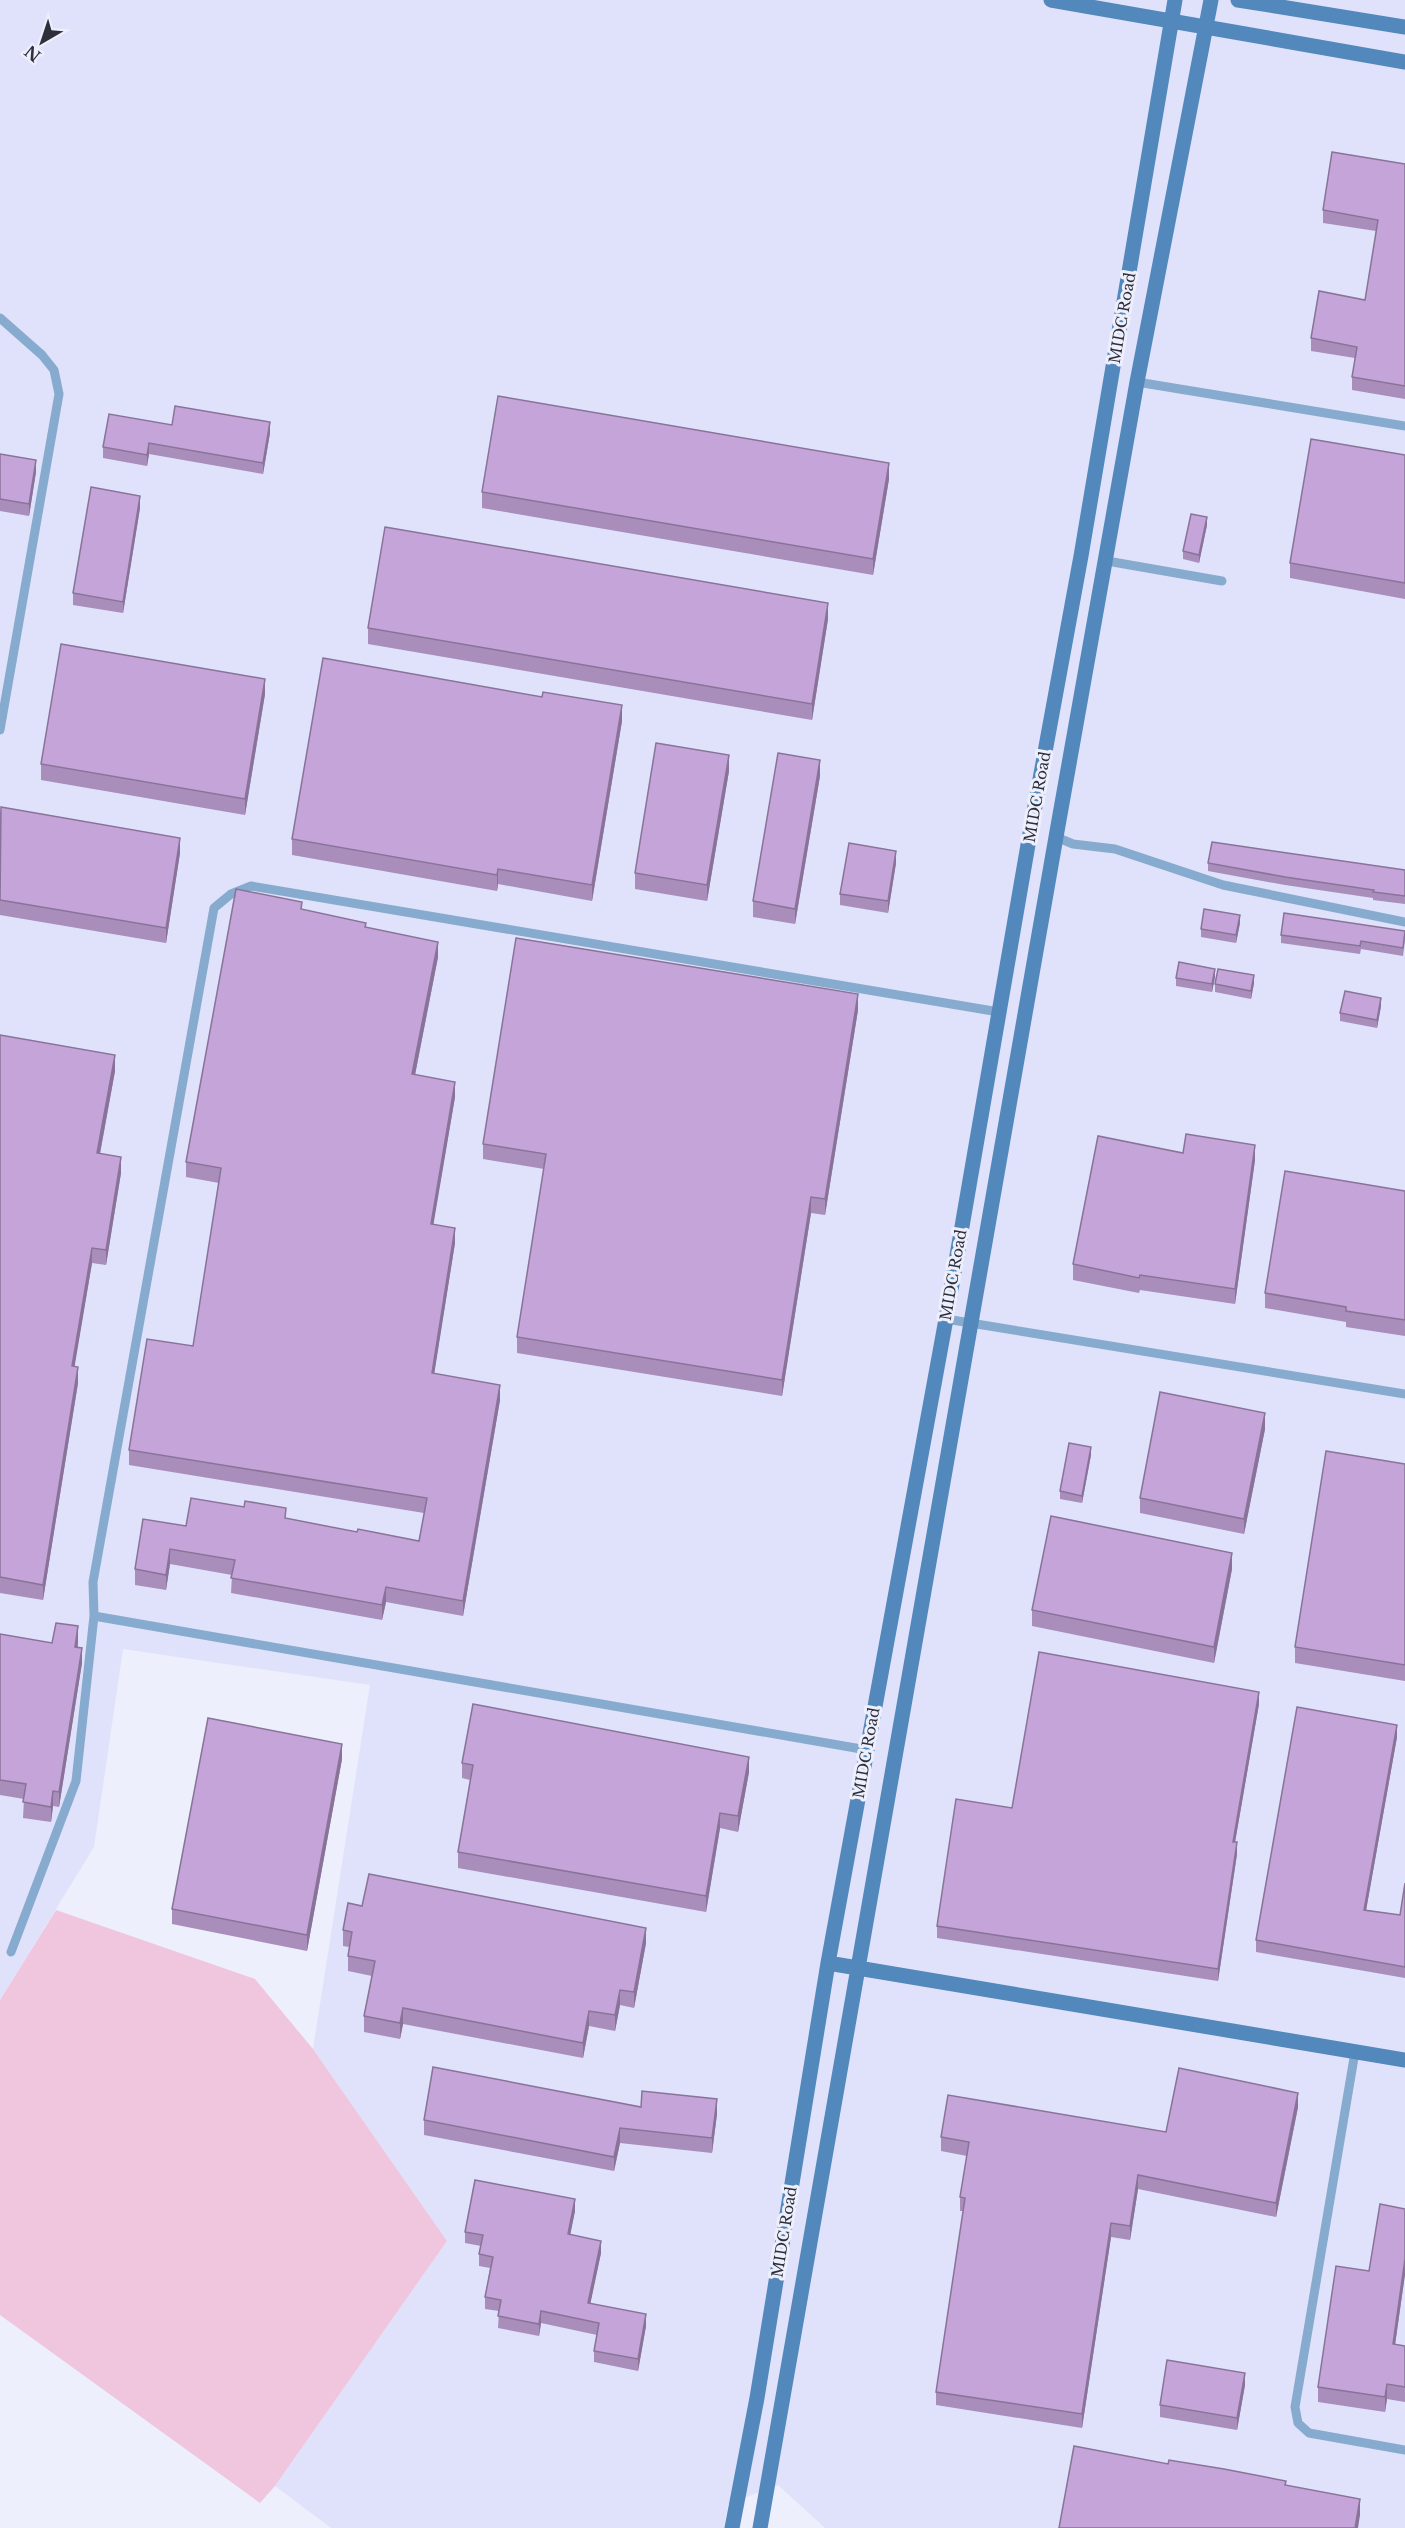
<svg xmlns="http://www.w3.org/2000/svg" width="1405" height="2528" viewBox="0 0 1405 2528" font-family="'Libre Baskerville',serif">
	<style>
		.built { fill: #dfe2fa }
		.green { fill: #f0c6de }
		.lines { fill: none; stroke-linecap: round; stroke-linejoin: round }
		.lane { stroke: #87abce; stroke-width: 9 }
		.secondary { stroke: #5288bb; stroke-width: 15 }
		.wall { fill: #a98dbb }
		.shaded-wall { fill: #897398 }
		.building { fill: #c4a4d9; stroke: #897398; stroke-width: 1.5 }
		.labels { text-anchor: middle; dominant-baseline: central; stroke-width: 6; stroke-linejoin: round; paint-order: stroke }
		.street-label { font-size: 15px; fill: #2d2f3b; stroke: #edeffc }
	</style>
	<rect width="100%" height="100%" fill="#edeffc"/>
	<!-- built -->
	<path class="built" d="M0,0H1405V2528H825L778,2485L728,2504L724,2528H331L275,2486L447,2241L313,2049L370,1685L123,1649L94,1847L0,2000Z"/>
	<!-- green -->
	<path class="green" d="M56,1910L255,1979L313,2049L447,2241L275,2486L260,2503L0,2315V2000Z"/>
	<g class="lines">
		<!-- lane -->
		<path class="lane" d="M0,318L42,355L54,370L59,394L0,730
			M1137,382L1405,426
			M1107,561L1222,581
			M1056,837L1073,844L1115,849L1223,885L1405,922
			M946,1319L1405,1394
			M867,1750L94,1616L93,1582L214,908L231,894L251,886L999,1012
			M11,1952L76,1781L94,1616
			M1355,2052L1295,2407L1298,2423L1309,2433L1405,2450"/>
		<!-- secondary -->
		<path class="secondary" d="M1051,0L1405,62
			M1238,0L1405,27
			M828,1963L1405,2060
			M732,2528L757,2398L828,1963L946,1319L1029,839L1081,556L1175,0
			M760,2528L1056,837L1137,382L1211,0"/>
	</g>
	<!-- wall -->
	<path class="wall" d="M1405,164V399L1352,390V377L1355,358L1311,351V338L1365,300L1376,231L1323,223V210Z
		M270,433L263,474L149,454L147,466L103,458V447Z
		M0,454L36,472L29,516L0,511Z
		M1405,455V599L1290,578V563Z
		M889,479L873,575L482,508V492Z
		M140,508L123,613L73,605V593Z
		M1207,525L1199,563L1183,559V551Z
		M828,619L812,720L368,644V628Z
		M265,694L245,815L41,780V764Z
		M622,721L592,901L498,884L497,891L292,855V839Z
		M729,771L707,901L635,889V873Z
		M820,776L795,924L753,917V901Z
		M0,811L180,853L166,943L0,915Z
		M896,863L888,913L840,905V894Z
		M1208,863L1405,870V904L1373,900V898L1285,885L1208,871Z
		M302,910L366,927L438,957L415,1075L455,1097L433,1224L455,1243L434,1373L500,1400L463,1616L386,1602L382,1620L231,1593L232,1575L170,1564L166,1590L135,1585V1569L186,1526L286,1518L357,1532L419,1541L424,1513L129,1465V1450L193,1346L219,1183L186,1177V1162Z
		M1240,923L1236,943L1201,937V929Z
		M1405,931V940L1403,956L1361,949L1360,954L1281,943V935Z
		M1215,977L1212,992L1176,986V978Z
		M1254,983L1251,999L1215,992V984Z
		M1381,1006L1377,1028L1340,1021V1013Z
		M858,1010L825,1215L811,1213L782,1396L517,1353V1337L544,1169L483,1159V1144Z
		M0,1035L115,1071L100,1154L121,1173L106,1265L92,1263L74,1367L78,1383L43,1600L0,1593Z
		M1183,1153L1255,1160L1235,1304L1140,1290L1139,1293L1073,1280V1264Z
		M1405,1191V1336L1346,1327V1322L1265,1308V1293Z
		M1265,1429L1244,1534L1140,1513V1498Z
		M1091,1455L1082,1503L1060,1499V1491Z
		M1405,1464V1681L1295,1663V1647Z
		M1232,1569L1214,1663L1032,1626V1610Z
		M0,1634L52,1643L78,1642V1647L82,1663L59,1807L53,1806L51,1822L23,1818L24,1799L0,1795Z
		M1259,1704L1235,1842L1237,1854L1218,1981L937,1938V1926L1012,1808Z
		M1397,1737L1366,1910L1400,1915L1405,1883V1978L1256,1952V1940Z
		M342,1759L307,1951L172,1924V1909Z
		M462,1763L749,1772L738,1832L720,1828L706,1912L458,1868V1852L470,1780L462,1778Z
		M362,1906L646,1943L634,2008L620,2005L615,2031L589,2026L583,2058L403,2024L400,2039L364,2032V2016L372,1976L348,1971V1956L349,1947L343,1946V1930Z
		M641,2107L717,2114L712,2153L620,2143L614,2171L424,2135V2120Z
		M1298,2107L1276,2217L1138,2189L1130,2240L1111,2237L1082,2428L936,2405V2392L963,2211H960V2197L967,2156L941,2151V2137L1166,2132Z
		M1405,2209V2274L1395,2345L1405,2346V2402L1387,2399L1385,2412L1318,2402V2387L1369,2271Z
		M575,2211L570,2234L601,2253L590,2304L646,2326L638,2371L594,2362V2351L597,2335L541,2323L539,2336L498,2328L499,2311L485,2309V2297L490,2268L479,2266V2254L481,2246L465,2243V2232Z
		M1245,2385L1237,2430L1160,2417V2405Z"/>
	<!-- shaded-wall -->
	<path class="shaded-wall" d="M270,422V433L263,474V463Z
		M149,443V454L147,466V455Z
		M36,460V472L29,516V504Z
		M889,463V479L873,575V559Z
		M140,496V508L123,613V602Z
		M1207,517V525L1199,563V555Z
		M828,603V619L812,720V704Z
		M265,679V694L245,815V799Z
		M622,705V721L592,901V885Z
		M729,755V771L707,901V885Z
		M820,760V776L795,924V909Z
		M180,838V853L166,943V928Z
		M896,851V863L888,913V901Z
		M498,869V884L497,891V875Z
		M1240,915V923L1236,943V935Z
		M438,942V957L412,1090V1074Z
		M1215,969V977L1212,992V984Z
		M1254,975V983L1251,999V991Z
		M858,994V1010L825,1215V1199Z
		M1381,998V1006L1377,1028V1020Z
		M115,1055V1071L97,1169V1153Z
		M455,1082V1097L431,1239V1224Z
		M1255,1145V1160L1235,1304V1289Z
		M121,1157V1173L106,1265V1250Z
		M811,1197V1213L782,1396V1380Z
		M455,1228V1243L432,1388V1373Z
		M92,1248V1263L72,1382V1366Z
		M78,1367V1383L43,1600V1585Z
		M500,1385V1400L463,1616V1601Z
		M1265,1413V1429L1244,1534V1519Z
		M1091,1447V1455L1082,1503V1496Z
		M170,1549V1564L166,1590V1575Z
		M1232,1553V1569L1214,1663V1647Z
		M386,1587V1602L382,1620V1605Z
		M78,1626V1642L75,1662V1647Z
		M82,1648V1663L59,1807V1792Z
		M1259,1692V1704L1233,1854V1842Z
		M1397,1725V1737L1364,1922V1910Z
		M342,1744V1759L307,1951V1935Z
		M749,1757V1772L738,1832V1816Z
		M53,1791V1806L51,1822V1807Z
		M720,1813V1828L706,1912V1896Z
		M1237,1842V1854L1218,1981V1969Z
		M646,1928V1943L634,2008V1992Z
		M620,1990V2005L615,2031V2015Z
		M403,2008V2024L400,2039V2023Z
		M589,2011V2026L583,2058V2043Z
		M1298,2093V2107L1276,2217V2203Z
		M717,2099V2114L712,2153V2138Z
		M620,2128V2143L614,2171V2157Z
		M1138,2175V2189L1130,2240V2226Z
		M575,2199V2211L568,2246V2234Z
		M1111,2223V2237L1082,2428V2414Z
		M601,2241V2253L588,2315V2303Z
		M1405,2259V2274L1393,2359V2344Z
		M541,2311V2323L539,2336V2324Z
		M646,2314V2326L638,2371V2359Z
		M1245,2373V2385L1237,2430V2418Z
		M1387,2384V2399L1385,2412V2397Z
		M1360,2499V2515L1358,2528H1355Z"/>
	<!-- building -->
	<path class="building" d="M1332,152L1405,164V386L1352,377L1357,347L1311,338L1319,291L1365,300L1378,220L1323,210Z
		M498,396L889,463L873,559L482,492Z
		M175,406L270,422L263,463L149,443L147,455L103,447L109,414L172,425Z
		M1311,439L1405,455V583L1290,563Z
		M0,454L36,460L29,504L0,499Z
		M91,487L140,496L123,602L73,593Z
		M1191,514L1207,517L1199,555L1183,551Z
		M385,527L828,603L812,704L368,628Z
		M61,644L265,679L245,799L41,764Z
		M323,658L542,697L543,692L622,705L592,885L498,869L497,875L292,839Z
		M656,743L729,755L707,885L635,873Z
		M778,753L820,760L795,909L753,901Z
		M1,807L180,838L166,928L0,900Z
		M1212,842L1405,870V896L1373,892L1374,890L1285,877L1208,863Z
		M849,843L896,851L888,901L840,894Z
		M236,889L302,902L301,909L366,923L365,927L438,942L412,1074L455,1082L431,1224L455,1228L432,1373L500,1385L463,1601L386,1587L382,1605L231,1578L235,1560L170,1549L166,1575L135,1569L143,1519L186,1526L191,1498L244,1507L245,1501L286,1508L285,1518L357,1532L358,1529L419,1541L427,1498L129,1450L147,1339L193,1346L221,1168L186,1162Z
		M1204,909L1240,915L1236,935L1201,929Z
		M1284,913L1405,931L1403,948L1361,941L1360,946L1281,935Z
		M516,938L858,994L825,1199L811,1197L782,1380L517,1337L546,1154L483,1144Z
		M1179,962L1215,969L1212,984L1176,978Z
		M1218,969L1254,975L1251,991L1215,984Z
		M1345,991L1381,998L1377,1020L1340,1013Z
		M0,1035L115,1055L97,1153L121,1157L106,1250L92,1248L72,1366L78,1367L43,1585L0,1577Z
		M1186,1134L1255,1145L1235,1289L1140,1275L1139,1278L1073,1264L1098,1136L1183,1153Z
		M1285,1171L1405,1191V1320L1346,1311V1307L1265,1293Z
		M1160,1392L1265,1413L1244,1519L1140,1498Z
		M1069,1443L1091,1447L1082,1496L1060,1491Z
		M1326,1451L1405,1464V1665L1295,1647Z
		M1051,1516L1232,1553L1214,1647L1032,1610Z
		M56,1623L78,1626L75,1647L82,1648L59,1792L53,1791L51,1807L23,1802L26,1784L0,1780V1634L52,1643Z
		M1039,1652L1259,1692L1233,1842H1237L1218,1969L937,1926L956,1799L1012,1808Z
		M473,1704L749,1757L738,1816L720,1813L706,1896L458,1852L473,1765L462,1763Z
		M1297,1707L1397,1725L1364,1910L1400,1915L1405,1883V1967L1256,1940Z
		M208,1718L342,1744L307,1935L172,1909Z
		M369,1874L646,1928L634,1992L620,1990L615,2015L589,2011L583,2043L403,2008L400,2023L364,2016L375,1961L348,1956L352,1932L343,1930L348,1903L362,1906Z
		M433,2067L641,2107L642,2091L717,2099L712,2138L620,2128L614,2157L424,2120Z
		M1179,2068L1298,2093L1276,2203L1138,2175L1130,2226L1111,2223L1082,2414L936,2392L965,2198L960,2197L969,2142L941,2137L948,2095L1166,2132Z
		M475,2180L575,2199L568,2234L601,2241L588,2303L646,2314L638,2359L594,2351L599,2323L541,2311L539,2324L498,2316L501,2300L485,2297L493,2257L479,2254L483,2235L465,2232Z
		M1380,2204L1405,2209V2259L1393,2344L1405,2346V2387L1387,2384L1385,2397L1318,2387L1336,2266L1369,2271Z
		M1167,2360L1245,2373L1237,2418L1160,2405Z
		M1074,2446L1168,2464L1169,2460L1224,2469L1286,2481L1285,2485L1360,2499L1355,2528H1059Z"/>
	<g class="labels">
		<!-- street labels -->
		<g class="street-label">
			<text transform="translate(1122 318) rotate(-80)">MIDC Road</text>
			<text transform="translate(1037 797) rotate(-80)">MIDC Road</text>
			<text transform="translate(953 1275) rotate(-80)">MIDC Road</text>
			<text transform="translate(866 1753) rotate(-80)">MIDC Road</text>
			<text transform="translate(784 2232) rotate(-81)">MIDC Road</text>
		</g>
	</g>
	<!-- north arrow -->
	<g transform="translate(42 42) rotate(219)" stroke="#edeffc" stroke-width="4.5" paint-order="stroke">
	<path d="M0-4.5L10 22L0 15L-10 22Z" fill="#2d2f3b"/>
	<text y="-9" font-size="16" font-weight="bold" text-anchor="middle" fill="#2d2f3b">N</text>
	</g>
</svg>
